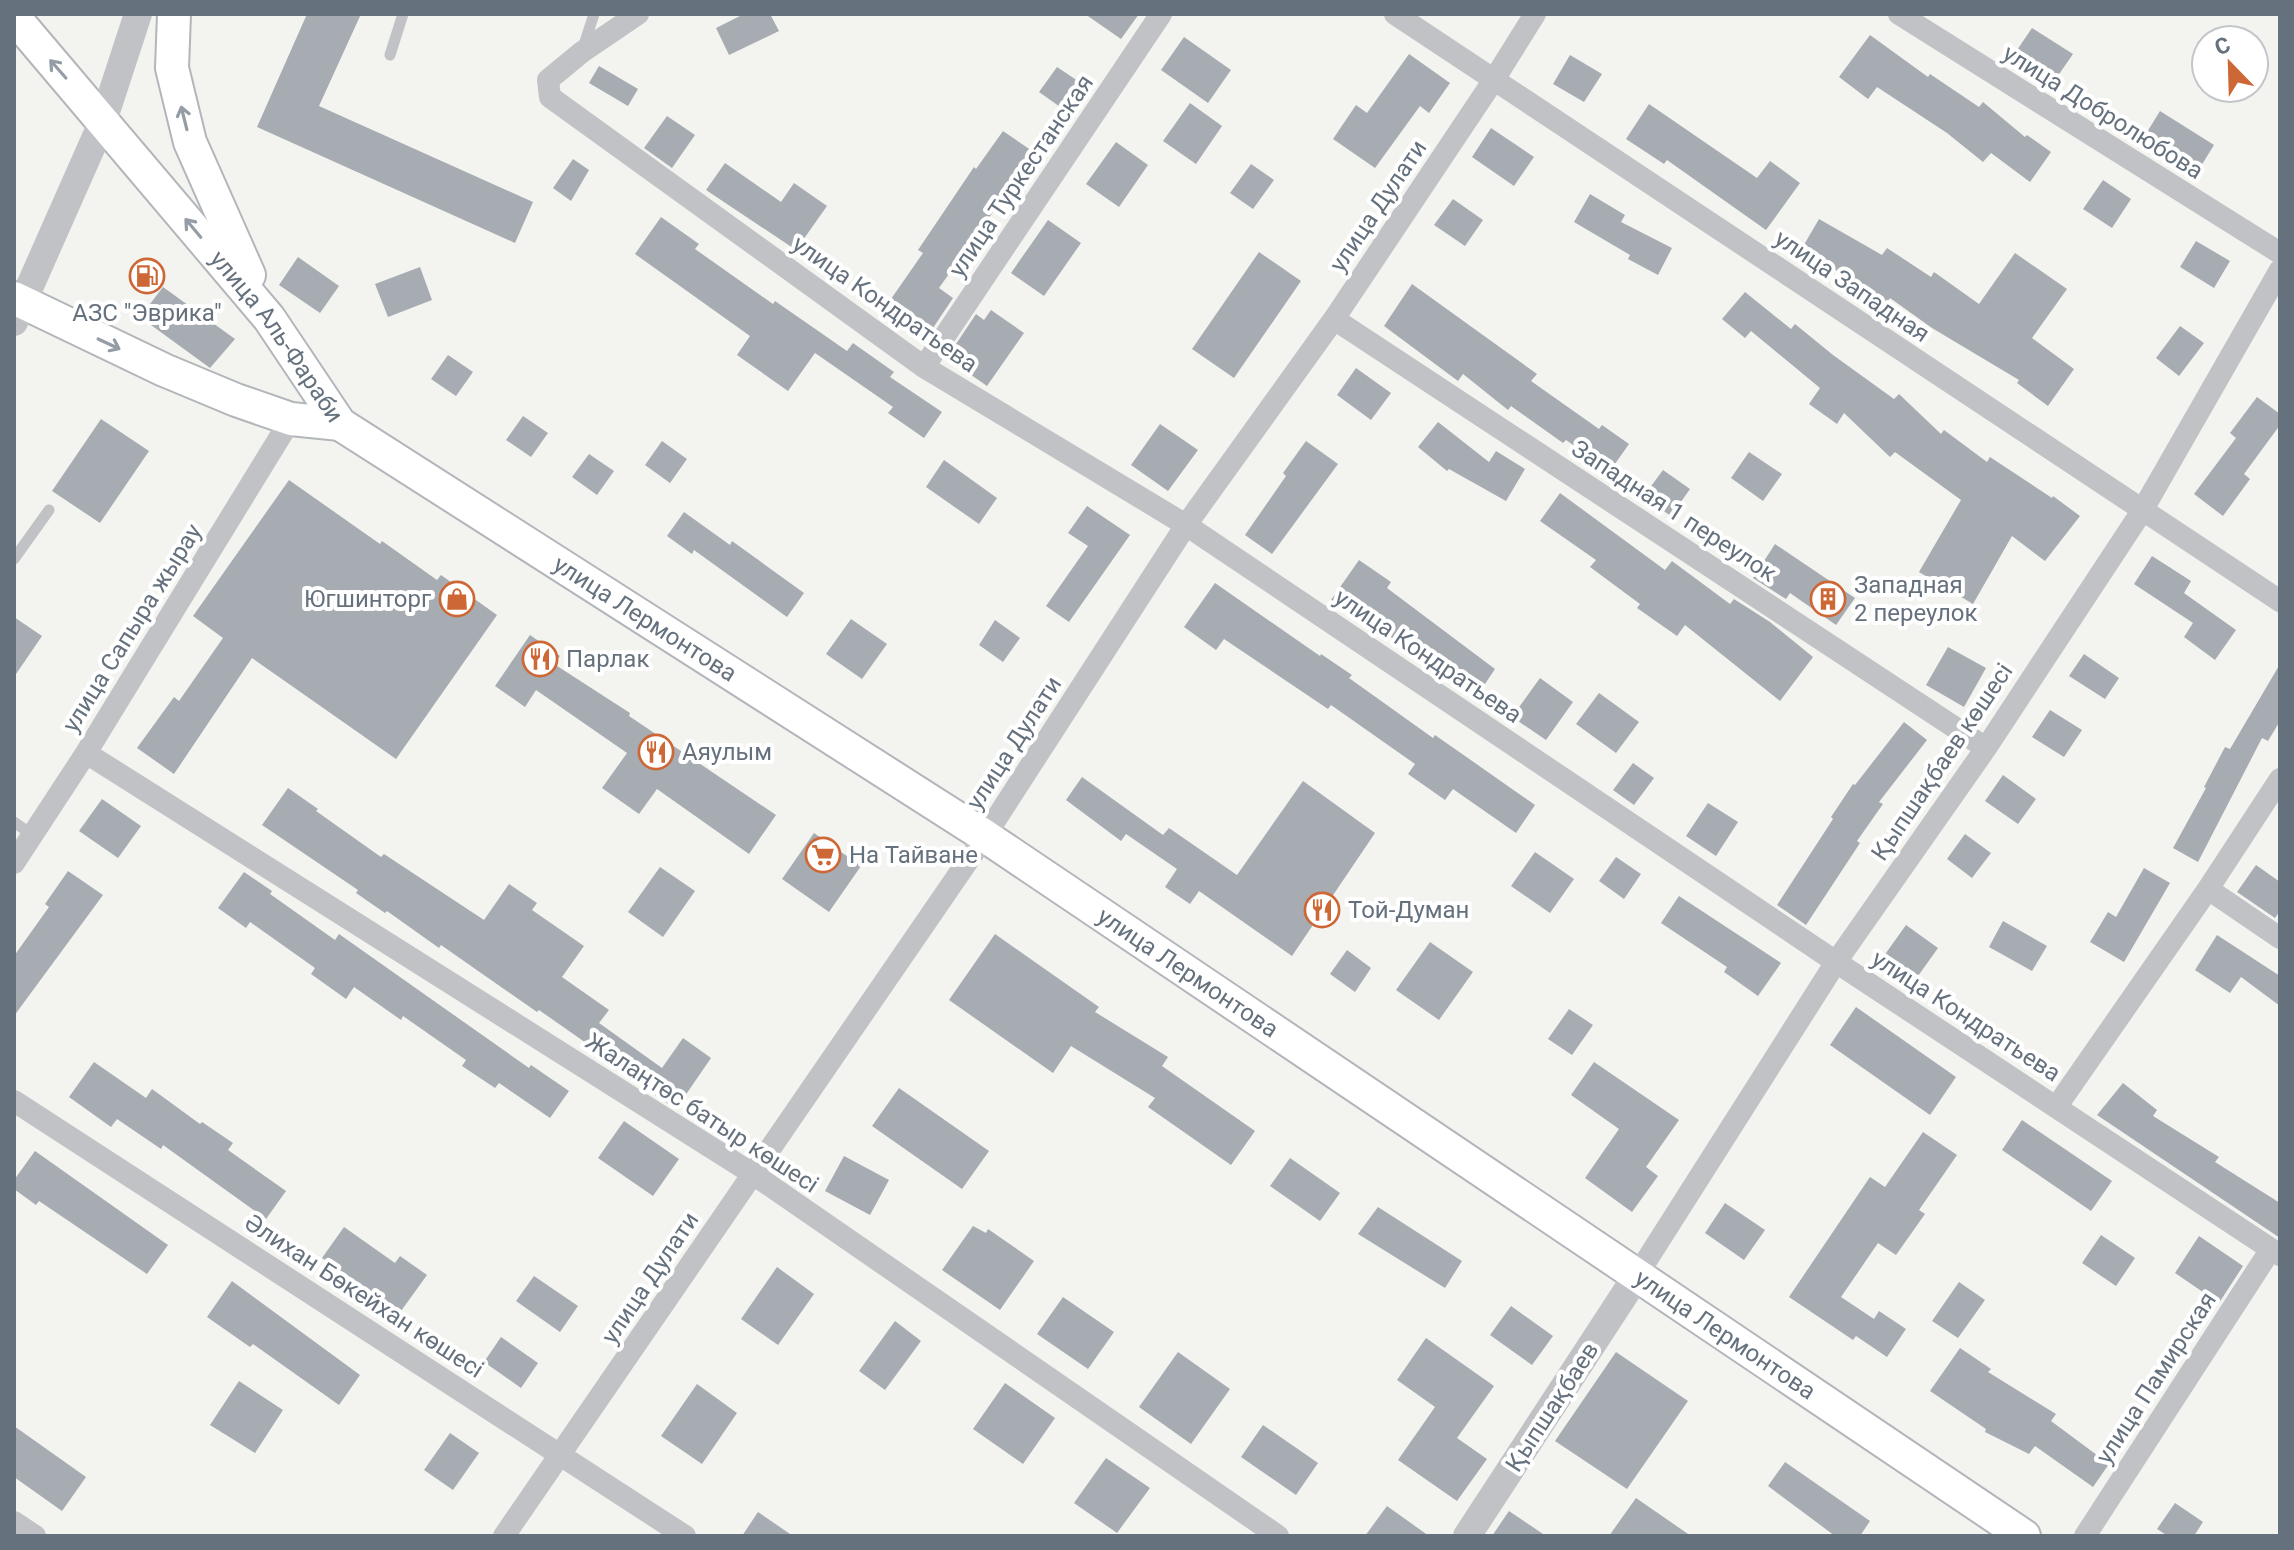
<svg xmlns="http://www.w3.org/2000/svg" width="2294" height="1550" viewBox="0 0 2294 1550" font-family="Roboto,sans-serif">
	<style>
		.building { fill: #a6acb2 }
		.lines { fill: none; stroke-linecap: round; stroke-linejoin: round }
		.secondary-casing { stroke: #b2b6ba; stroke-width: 36 }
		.service { stroke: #c0c2c5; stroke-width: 11 }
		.minor { stroke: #c0c2c5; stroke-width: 22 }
		.tertiary { stroke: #c0c2c5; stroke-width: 28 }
		.secondary { stroke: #fff; stroke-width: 32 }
		.oneway { stroke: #949ca5 }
		.labels { text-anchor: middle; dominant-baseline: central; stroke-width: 8; stroke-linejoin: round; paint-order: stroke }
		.street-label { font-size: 24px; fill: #66717e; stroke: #fff }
		.poi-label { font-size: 24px; fill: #66717e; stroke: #fff; text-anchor: start }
	</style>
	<rect width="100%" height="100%" fill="#f3f4f0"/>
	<!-- building -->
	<path class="building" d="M307,14H361L319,106L533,202L515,243L257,127Z
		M744,14H770L779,31L729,55L716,28Z
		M1085,14H1139L1121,39Z
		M2032,28L2073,54L2055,80L2015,53Z
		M1870,35L1928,77L1930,74L1979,107L1983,102L2025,137L2027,135L2051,152L2030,182L1991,153L1983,162L1947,133L1877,87L1868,99L1839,77Z
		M1184,37L1231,70L1208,103L1161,70Z
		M1409,54L1450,83L1429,113L1420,106L1375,168L1333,139L1356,105L1367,113Z
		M1570,55L1602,74L1584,102L1553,84Z
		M599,66L638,89L628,106L589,83Z
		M1057,67L1081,83L1063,109L1039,92Z
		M1190,103L1222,126L1196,164L1163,141Z
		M1649,104L1757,178L1770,161L1800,183L1766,230L1667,160L1664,164L1626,139Z
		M2160,111L2214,145L2198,171L2144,137Z
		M667,116L695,135L672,168L644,148Z
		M1491,128L1534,157L1514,186L1472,157Z
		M1003,131L1035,153L939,288L953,298L933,328L891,299L923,253L918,250L974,167L976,169Z
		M1116,142L1148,165L1119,207L1086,184Z
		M573,159L589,170L571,201L553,188Z
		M725,163L781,202L794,183L827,206L796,250L706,190Z
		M1251,164L1274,180L1253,209L1230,193Z
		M2103,180L2131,199L2112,228L2083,209Z
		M1590,194L1625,215L1621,222L1672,248L1658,275L1628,259L1630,255L1574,222Z
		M1453,199L1483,220L1465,246L1434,225Z
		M661,217L699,244L695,249L773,304L775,301L847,351L853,343L894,372L890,377L942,412L924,438L888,413L893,407L815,353L788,391L737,355L750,336L635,254Z
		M1819,219L1882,255L1887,248L1931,277L1934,272L1979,304L2015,253L2067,289L2032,338L2074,369L2048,406L2017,383L2019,380L1932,328L1890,298L1886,304L1844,275L1801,250Z
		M1048,220L1081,243L1044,296L1011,273Z
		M2196,241L2230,261L2214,288L2180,267Z
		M1259,252L1301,281L1234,378L1192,349Z
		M298,257L339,286L320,313L279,285Z
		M420,267L432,300L388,317L375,284Z
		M1412,284L1537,374L1531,381L1599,429L1602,425L1629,444L1610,471L1566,440L1563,443L1511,406L1508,410L1463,374L1458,381L1384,326Z
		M163,287L235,339L210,368L140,317Z
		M1745,292L1791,329L1795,324L1833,355L1894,399L1899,394L1941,434L1944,430L1987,462L1990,457L2052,498L2053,496L2080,516L2045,561L2012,536L1973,604L1919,572L1961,500L1895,452L1890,457L1844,413L1837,424L1809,404L1820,388L1751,331L1745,338L1722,319Z
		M991,310L1024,333L987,386L954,363L963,350L956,344L976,314L984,320Z
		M2180,326L2204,343L2179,376L2156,358Z
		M448,355L473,372L456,396L431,379Z
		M1356,368L1391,393L1371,420L1337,395Z
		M2257,397L2280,414V425L2244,474L2250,479L2223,516L2194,494L2236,438L2230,433Z
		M523,416L548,433L531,457L506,440Z
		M101,419L149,451L100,523L52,491Z
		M1438,422L1489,462L1496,451L1525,469L1506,501L1449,469L1447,471L1418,447Z
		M1160,424L1198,450L1168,491L1131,465Z
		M662,441L687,459L670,483L645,465Z
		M1306,441L1338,464L1272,554L1245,535L1286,476L1283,473Z
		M1749,452L1782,474L1763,501L1731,478Z
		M589,454L614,471L597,495L572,477Z
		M944,460L997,498L979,524L926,487Z
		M1663,470L1690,489L1671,516L1643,497Z
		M289,480L380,544L382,541L437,580L441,575L497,615L396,759L252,658L174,774L137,748L174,697L179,701L223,638L193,616Z
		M1560,493L1665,570L1672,561L1730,604L1734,599L1770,622L1813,657L1780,701L1685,625L1677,636L1637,608L1640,604L1590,567L1596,560L1540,521Z
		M1087,506L1130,535L1069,622L1046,606L1088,546L1068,533Z
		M684,512L730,545L732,541L804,593L787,617L694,550L692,554L667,536Z
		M1775,544L1855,598L1836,625L1790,593L1786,599L1753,578Z
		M2152,556L2191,581L2184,593L2236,630L2215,660L2184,637L2193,623L2134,584Z
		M1359,560L1391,582L1387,588L1495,669L1479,693L1428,657L1425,661L1365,619L1363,622L1331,600Z
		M1215,583L1320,656L1321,654L1352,675L1349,678L1433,738L1435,735L1535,805L1516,833L1453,789L1445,800L1408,774L1415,764L1331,705L1328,709L1224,639L1216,650L1184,627Z
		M14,617L42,636L14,677Z
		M851,619L887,644L862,679L826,654Z
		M995,620L1020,638L1003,662L979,645Z
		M530,635L560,656L554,664L630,713L629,716L776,815L749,854L657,789L639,814L602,788L627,753L536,690L525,707L495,686Z
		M1948,647L1986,668L1964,707L1926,685Z
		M2084,654L2119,678L2105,699L2069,676Z
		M2280,664V721L2268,741L2262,738L2198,862L2173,848L2206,788L2204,787L2225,747L2230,749Z
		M1540,678L1573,702L1546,740L1512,717Z
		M1599,693L1639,722L1616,753L1576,724Z
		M2050,710L2082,730L2064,757L2032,737Z
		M1904,722L1927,740L1879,802L1883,804L1857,841L1860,843L1806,925L1777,905L1833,819L1831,817L1853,784L1855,785Z
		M1633,763L1654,778L1634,805L1613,790Z
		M2003,775L2036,799L2018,824L1985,801Z
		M1082,777L1163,835L1169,828L1237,875L1303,781L1375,833L1292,956L1199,891L1190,904L1165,887L1177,869L1126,834L1121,841L1066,800Z
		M288,788L318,809L316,811L381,857L384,854L484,920L509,884L537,903L532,910L584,946L562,977L609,1010L599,1023L662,1068L683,1038L711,1058L676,1109L597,1056L599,1052L539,1010L537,1012L441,945L439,948L387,911L385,913L356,893L358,890L262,825Z
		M102,799L141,826L118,858L79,831Z
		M1708,803L1738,822L1716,856L1686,836Z
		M814,833L861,866L829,912L782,879Z
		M1965,834L1991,853L1972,878L1947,859Z
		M1535,852L1574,879L1550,913L1511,886Z
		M1616,857L1641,874L1624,899L1599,881Z
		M2256,865L2280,882V911L2275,918L2237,892Z
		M660,867L695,891L663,937L628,912Z
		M2144,868L2170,883L2124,962L2090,942L2108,912L2116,917Z
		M68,871L103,895L14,1016V956L49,907L45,904Z
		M244,872L272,891L270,894L335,940L339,934L529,1068L531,1065L569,1091L550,1118L499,1083L495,1088L462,1066L466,1060L403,1016L401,1020L354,987L346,999L311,974L315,968L250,922L246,928L218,908Z
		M1679,896L1781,963L1758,996L1724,972L1727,967L1661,923Z
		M2003,921L2047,946L2032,971L1989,947Z
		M1906,925L1938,948L1913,983L1881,960Z
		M995,934L1099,1007L1095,1012L1168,1057L1162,1066L1255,1131L1231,1165L1148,1107L1155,1098L1071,1046L1053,1073L949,1000Z
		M2217,935L2280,976V1006L2241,977L2230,993L2195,970Z
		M1430,942L1473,972L1439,1020L1396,990Z
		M1347,950L1371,968L1355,992L1330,974Z
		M1856,1007L1956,1077L1930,1115L1830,1045Z
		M1569,1009L1593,1025L1572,1055L1548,1039Z
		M94,1062L146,1098L152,1089L200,1124L202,1122L233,1143L228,1150L286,1191L266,1219L163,1145L161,1149L117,1119L111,1127L69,1097Z
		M1594,1062L1679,1120L1646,1167L1658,1176L1632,1212L1585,1178L1619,1129L1571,1095Z
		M2123,1083L2157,1110L2153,1116L2219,1157L2215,1162L2280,1203V1238L2097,1115Z
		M899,1088L989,1151L962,1189L872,1126Z
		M2022,1120L2112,1181L2091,1211L2002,1150Z
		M624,1121L679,1159L653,1196L598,1158Z
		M1923,1132L1957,1155L1919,1210L1925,1214L1896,1255L1878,1243L1841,1297L1874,1319L1879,1311L1906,1329L1887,1357L1856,1336L1853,1340L1789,1297L1870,1177L1885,1187Z
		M35,1151L168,1245L147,1274L39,1201L36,1205L14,1189V1180Z
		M844,1156L889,1180L870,1215L825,1191Z
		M1290,1158L1340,1193L1320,1221L1270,1186Z
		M1725,1203L1765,1230L1744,1260L1705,1233Z
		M1378,1207L1462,1261L1445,1288L1358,1234Z
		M973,1226L986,1233L988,1229L1034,1261L1000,1310L942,1270Z
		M344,1227L395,1263L400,1256L427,1275L401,1311L322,1258Z
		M2101,1235L2135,1258L2116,1286L2082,1263Z
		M2199,1236L2243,1266L2219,1303L2175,1273Z
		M777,1267L814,1294L778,1345L741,1319Z
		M534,1276L578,1306L560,1332L516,1301Z
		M232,1281L360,1375L339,1405L253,1344L250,1347L207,1317Z
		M1959,1282L1985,1300L1958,1338L1932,1321Z
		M1063,1297L1114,1332L1088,1369L1037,1334Z
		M1511,1306L1553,1336L1532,1365L1490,1335Z
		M895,1321L921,1341L885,1390L859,1371Z
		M501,1337L538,1363L521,1388L484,1362Z
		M1426,1338L1494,1386L1457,1438L1487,1459L1457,1501L1398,1460L1435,1407L1397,1380Z
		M1960,1348L1991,1369L1988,1372L2056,1414L2051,1421L2109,1464L2093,1487L2035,1446L2029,1454L1985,1432L1986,1429L1930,1391Z
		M1178,1352L1230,1389L1191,1444L1139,1407Z
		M1616,1352L1688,1401L1627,1489L1555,1441Z
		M239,1381L283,1410L255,1453L210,1425Z
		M1005,1383L1055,1418L1023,1464L973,1429Z
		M697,1384L737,1413L702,1464L661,1436Z
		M1263,1425L1318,1463L1296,1495L1241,1457Z
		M14,1426L86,1477L62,1511L14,1477Z
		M450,1433L479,1453L453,1490L424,1470Z
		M1106,1458L1150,1488L1117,1533L1074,1503Z
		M1785,1462L1870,1521L1860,1536H1835L1768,1486Z
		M1636,1498L1691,1536H1609Z
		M2175,1503L2203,1522L2194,1536H2168L2157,1529Z
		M1387,1506L1429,1536H1365Z
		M1509,1511L1546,1536H1492Z
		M758,1512L793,1536H742Z"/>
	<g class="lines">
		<!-- secondary casing -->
		<g class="secondary-casing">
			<g id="secondary">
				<path d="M174,14L172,68L190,142L249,275"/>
				<path id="s1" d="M14,17L269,318L340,424L985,836L2024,1536"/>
				<path d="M14,298L164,370L236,400L291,419L340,424"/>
			</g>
		</g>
		<!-- service -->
		<path class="service" d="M583,48L594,14
			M390,55L403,14
			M14,559L49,510
			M14,822L31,834"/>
		<!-- minor -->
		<path class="minor" d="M638,14L582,52L548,80L550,97L924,367L1186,525L1836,962L2280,1255
			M1395,14L2280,601
			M1899,14L2280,253
			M1334,319L1986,748
			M924,367L1161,14
			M86,753L753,1174L1278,1536
			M14,863L86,753L291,419
			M2208,889L2280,938
			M14,1101L685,1536
			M2057,1106L2208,889L2280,779
			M1636,1277L1836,962L1986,748L2142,511L2280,270
			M14,1522L35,1536
			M504,1536L985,836L1186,525L1334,319L1495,78L1535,14
			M2085,1536L2271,1249"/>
		<!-- tertiary -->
		<path class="tertiary" d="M14,322L103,121L138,14
			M1467,1536L1636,1277"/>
		<!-- secondary -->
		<use href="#secondary" class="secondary"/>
	</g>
	<!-- one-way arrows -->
	<defs><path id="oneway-shaft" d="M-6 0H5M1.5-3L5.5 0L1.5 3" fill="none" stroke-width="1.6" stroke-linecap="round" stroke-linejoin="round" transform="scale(2)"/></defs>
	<g class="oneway">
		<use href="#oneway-shaft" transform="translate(58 69) rotate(-131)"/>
		<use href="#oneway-shaft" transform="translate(184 118) rotate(-104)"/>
		<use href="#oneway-shaft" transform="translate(193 228) rotate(-130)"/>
		<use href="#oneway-shaft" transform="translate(109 344) rotate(25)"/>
	</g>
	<!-- icons -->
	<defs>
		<g id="fuel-ring" transform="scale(1.8)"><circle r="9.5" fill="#fff" stroke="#ce6736" stroke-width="1.5"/><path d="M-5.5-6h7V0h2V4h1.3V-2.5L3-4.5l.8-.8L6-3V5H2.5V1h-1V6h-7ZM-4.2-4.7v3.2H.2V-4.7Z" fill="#ce6736"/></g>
		<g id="shop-ring" transform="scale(1.8)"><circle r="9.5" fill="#fff" stroke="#ce6736" stroke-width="1.5"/><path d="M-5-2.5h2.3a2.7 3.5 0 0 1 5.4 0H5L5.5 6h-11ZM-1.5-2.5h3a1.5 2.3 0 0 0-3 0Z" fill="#ce6736"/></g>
		<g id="building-ring" transform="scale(1.8)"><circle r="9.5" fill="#fff" stroke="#ce6736" stroke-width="1.5"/><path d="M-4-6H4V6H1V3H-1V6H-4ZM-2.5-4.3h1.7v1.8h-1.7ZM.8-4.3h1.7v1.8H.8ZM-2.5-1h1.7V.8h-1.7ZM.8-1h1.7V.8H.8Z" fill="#ce6736"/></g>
		<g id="restaurant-ring" transform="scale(1.8)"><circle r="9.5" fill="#fff" stroke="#ce6736" stroke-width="1.5"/><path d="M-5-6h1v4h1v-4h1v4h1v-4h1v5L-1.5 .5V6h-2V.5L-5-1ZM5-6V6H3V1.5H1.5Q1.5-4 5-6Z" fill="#ce6736"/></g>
		<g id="supermarket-ring" transform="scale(1.8)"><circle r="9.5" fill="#fff" stroke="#ce6736" stroke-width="1.5"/><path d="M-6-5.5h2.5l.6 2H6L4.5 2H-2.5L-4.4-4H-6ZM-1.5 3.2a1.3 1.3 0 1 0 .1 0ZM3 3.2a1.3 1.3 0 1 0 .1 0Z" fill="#ce6736"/></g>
	</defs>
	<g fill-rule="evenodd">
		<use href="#fuel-ring" x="147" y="276"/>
		<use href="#shop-ring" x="457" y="599"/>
		<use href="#building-ring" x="1828" y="599"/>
		<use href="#restaurant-ring" x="540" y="659"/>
		<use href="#restaurant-ring" x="656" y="752"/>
		<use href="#supermarket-ring" x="823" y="855"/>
		<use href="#restaurant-ring" x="1322" y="910"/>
	</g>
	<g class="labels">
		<!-- street labels -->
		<g class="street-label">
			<text transform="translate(2103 112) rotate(32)">улица Добролюбова</text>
			<text transform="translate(1021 176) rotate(-56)">улица Туркестанская</text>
			<text transform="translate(1378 206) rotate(-56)">улица Дулати</text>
			<text transform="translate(1852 286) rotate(34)">улица Западная</text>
			<text transform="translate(885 304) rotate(35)">улица Кондратьева</text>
			<text stroke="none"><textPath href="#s1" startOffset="414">улица Аль-Фараби</textPath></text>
			<text transform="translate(1674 511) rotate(33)">Западная 1 переулок</text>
			<text stroke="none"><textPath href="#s1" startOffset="884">улица Лермонтова</textPath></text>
			<text transform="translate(132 628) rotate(-58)">улица Сапыра жырау</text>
			<text transform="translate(1428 656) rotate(34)">улица Кондратьева</text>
			<text transform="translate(1014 743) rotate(-57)">улица Дулати</text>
			<text transform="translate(1942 762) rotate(-56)">Қыпшақбаев көшесі</text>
			<text stroke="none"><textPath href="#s1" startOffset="1532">улица Лермонтова</textPath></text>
			<text transform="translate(1966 1016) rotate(33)">улица Кондратьева</text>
			<text transform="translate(702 1113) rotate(33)">Жалаңтөс батыр көшесі</text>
			<text transform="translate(650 1278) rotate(-56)">улица Дулати</text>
			<text transform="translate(364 1296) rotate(33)">Әлихан Бөкейхан көшесі</text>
			<text stroke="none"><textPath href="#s1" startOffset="2180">улица Лермонтова</textPath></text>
			<text transform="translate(2156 1378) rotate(-57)">улица Памирская</text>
			<text transform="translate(1552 1407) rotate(-57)">Қыпшақбаев</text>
		</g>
		<!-- poi labels -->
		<g class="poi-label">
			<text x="147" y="313" text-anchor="middle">АЗС "Эврика"</text>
			<text x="1854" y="585">Западная<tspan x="1854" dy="28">2 переулок</tspan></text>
			<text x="431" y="599" text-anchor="end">Югшинторг</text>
			<text x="566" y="659">Парлак</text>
			<text x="682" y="752">Аяулым</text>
			<text x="849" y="855">На Тайване</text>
			<text x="1348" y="910">Той-Думан</text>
		</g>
	</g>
	<!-- border -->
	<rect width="2294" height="1550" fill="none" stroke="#66717e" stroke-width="32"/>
	<!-- north arrow -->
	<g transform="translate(2230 64) rotate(337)"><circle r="38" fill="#ffffff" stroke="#c2c6cb" stroke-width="2"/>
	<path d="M0-6L14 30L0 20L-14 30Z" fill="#ce6736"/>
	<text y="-12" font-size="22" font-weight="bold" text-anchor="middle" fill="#66717e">С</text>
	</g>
</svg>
